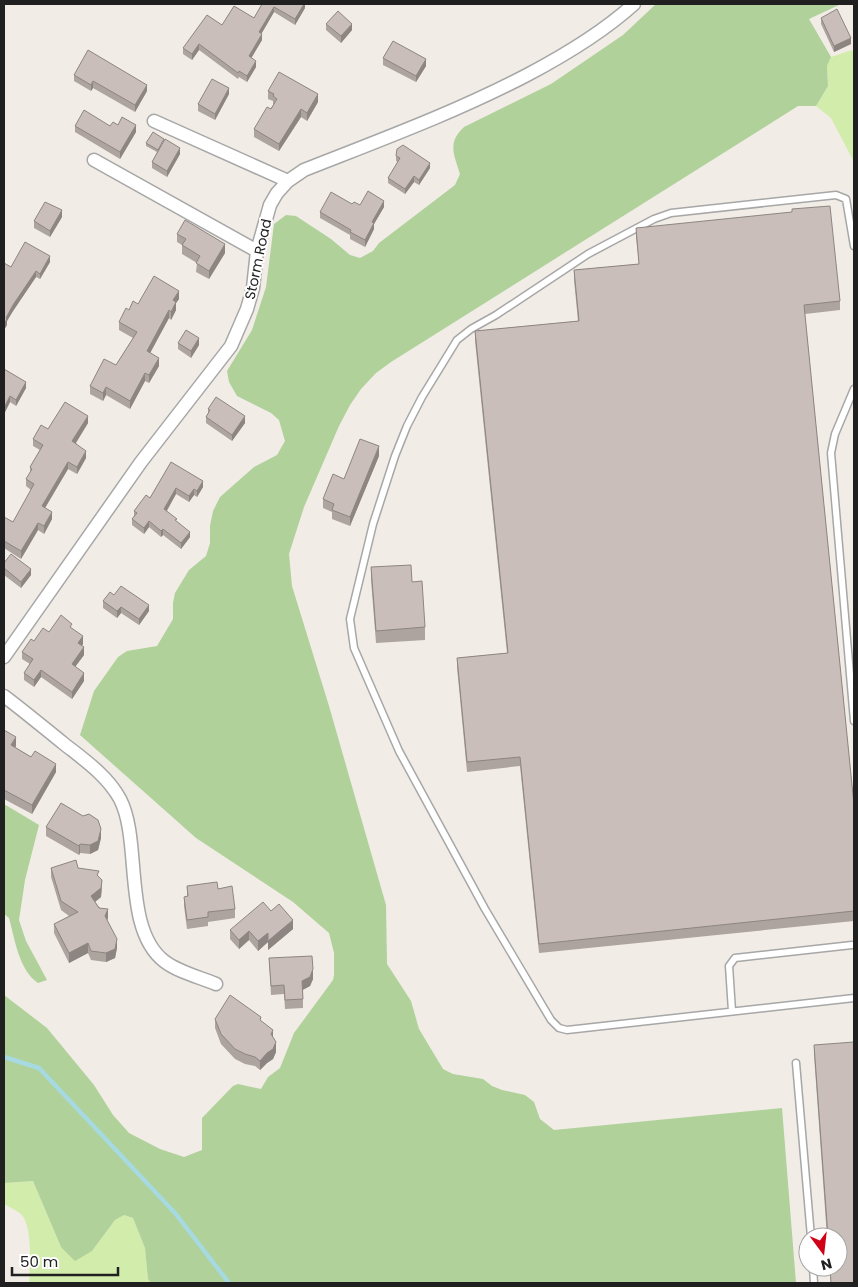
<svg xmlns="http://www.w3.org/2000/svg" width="858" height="1287" viewBox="0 0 858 1287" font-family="Poppins,sans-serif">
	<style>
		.grass { fill: #d2ecab }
		.forest { fill: #b0d19a }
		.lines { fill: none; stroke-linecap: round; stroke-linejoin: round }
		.stream { stroke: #a6d9e0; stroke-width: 4.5 }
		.lane-casing { stroke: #a7a7a7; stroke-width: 9 }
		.street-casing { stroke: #a7a7a7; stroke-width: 15 }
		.lane { stroke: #fff; stroke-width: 6 }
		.street { stroke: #fff; stroke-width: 12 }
		.wall { fill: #ada39f }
		.shaded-wall { fill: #8d8582 }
		.building { fill: #c9beb9; stroke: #8d8582 }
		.labels { text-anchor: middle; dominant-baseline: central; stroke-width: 4; stroke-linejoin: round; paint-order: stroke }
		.street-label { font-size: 14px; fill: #202020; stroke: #fff }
	</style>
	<rect width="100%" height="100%" fill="#f1ece6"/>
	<!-- grass -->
	<path class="grass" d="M852,50L854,55V162L831,118L816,106L828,86L827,66L831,57Z
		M33,1181L61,1247L92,1251L115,1220L124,1215L133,1218L145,1248L148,1279L151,1283H29C30,1267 33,1226 21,1214C16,1210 9,1207 4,1204V1183Z"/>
	<!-- forest -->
	<path class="forest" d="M656,4H841L809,19L831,57L827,66L828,86L816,106H798L391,362L376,373L361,389L350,405L339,426L304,507L289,554L292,586L329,706L386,905L387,964L411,1001L419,1029L443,1069L453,1074L483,1079L492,1086L502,1090L525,1095L534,1102L540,1119L554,1130L782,1108L796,1283H151L148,1279L145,1248L133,1218L124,1215L115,1220L92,1251L75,1261L61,1247L33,1181L4,1183V995L47,1028L94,1085L113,1115L129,1133L160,1149L184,1157L202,1150V1118L233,1086L238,1084L261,1089L268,1077L280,1068L294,1033L333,980L334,975V953L329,933L293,902L196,838L80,735L94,691L118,657L127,651L157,646L173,619V603L175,593L189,570L206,556L210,543V526L213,511L220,497L254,467L277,455L285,441L279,420L271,413L237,396L229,382L227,371L252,330L266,287L274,224L286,215L296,216L331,239L350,255L360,258L373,251L379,243L455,185L460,174C454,154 447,143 464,127L551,84L623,35Z
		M4,804L39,825L25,880L19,920L26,941L47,980L38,983C19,970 15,940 9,918L4,914Z"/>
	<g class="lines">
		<!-- stream -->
		<path class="stream" d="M4,1057L39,1068L175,1213L229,1283"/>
		<!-- lane casing -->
		<g class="lane-casing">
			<path id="lane" d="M854,246L846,199L836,195L671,213L654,219L588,254L496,315L471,329L457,340L422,397L407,426L395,456L373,524L350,619L354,648L399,751L485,909L551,1020L559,1028L567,1030L854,998
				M854,389L835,434L831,453L854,721
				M732,1011L729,966L735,958L852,945
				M796,1063L811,1237
				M813,1267L814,1283"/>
		</g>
		<!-- street casing -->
		<g class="street-casing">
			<path id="street" d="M154,121L288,181
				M94,160L257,251
				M4,657L141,462L231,346L247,309L253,288L257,251L270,205L277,193L288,181L304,170C380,140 454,113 527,75C565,55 602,33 634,4
				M4,696C24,711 43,727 63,743C83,759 107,775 120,799C142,841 122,928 164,961C178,972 199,977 216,984"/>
		</g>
		<!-- lane -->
		<use href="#lane" class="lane"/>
		<!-- street -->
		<use href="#street" class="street"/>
	</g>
	<!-- wall -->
	<path class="wall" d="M262,4H305V8L295,25L274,12L261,34L262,40L251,58L256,67L247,82L239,77L238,79L199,50L192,60L183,54V48L222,25L254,18Z
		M821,18L851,44L834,52L821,24Z
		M326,24L352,30L341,43L326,30Z
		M383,58L426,66L416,82L383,65Z
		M74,75L147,91L135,112L93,88L91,91L74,81Z
		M268,91L318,102L307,121L301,117L279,151L254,137V129L274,104H273V101L268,99Z
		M229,94L215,120L198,111V104Z
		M118,125L136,132L120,159L75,132V126H110Z
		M146,143L180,154L167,177L152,168V162L157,152L146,146Z
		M396,156L430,168L419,185L414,182L405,194L388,183V178L398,162L396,161Z
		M352,204L384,207L374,224V229L365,247L350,239V235L320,218V212Z
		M62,217L50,237L34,228V221Z
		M636,228L840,301V310L805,314L854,805V921L539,953L520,766L467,772L457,667V658L507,653L475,341V331L578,321L574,280V270L639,264L636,237Z
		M177,234L225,253L209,279L196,272L197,263L182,254V245L177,242Z
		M50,262L40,279L36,277L13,311L7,321V325L4,330L11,267Z
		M179,299L176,303V310L171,320L169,318L150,352L159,366L149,383L145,381L130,409L106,395L103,401L90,394V386L116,365L133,338L119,330V322L129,310L138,304Z
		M178,343L199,345L191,358L178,349Z
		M4,369L26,388L16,406L10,402L4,414Z
		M208,409L245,423L232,441L206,423V417L208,414Z
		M88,423L76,443L86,458L77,474L68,469L45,508L52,519L44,534L38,530L21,559L4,548V517L13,522L31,490L26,486V479L30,473V467L40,450L33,446V439L48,429Z
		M379,456L350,526L332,519V512L323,508V499L344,479Z
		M171,462L203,487L197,497L194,495L189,502L176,494L167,511L190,537L181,549L163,535L161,537L149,527L144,534L132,525V519L134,516V511L150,498Z
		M4,563L31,575L21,588L4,575Z
		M371,567L412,582L425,627V640L376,643L371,580Z
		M114,595L149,611L139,625L121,613L117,618L103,608V601Z
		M72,628L83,644L82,646L84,655L75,667L84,681L72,699L41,677L34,687L24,680V673L30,664L22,659V652L34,641L49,632Z
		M4,730L16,746L15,747L56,772L32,814L4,799Z
		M46,827L101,838L98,850L90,854L80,853L79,855L46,836Z
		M51,868H78L99,877L102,889L101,897L95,902L108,918L107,920L117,948L115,958L106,962L91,960L88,953L69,963L54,933V924L69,916L61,910L51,877Z
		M187,886L218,889L235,909V918L208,922V926L187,929L184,906V897L187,896Z
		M271,911L293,929L268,950V942L258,951L249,940L239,949L230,939V930Z
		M269,958L313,979L310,986L303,990V1008L285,1009L284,994L271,995Z
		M215,1019L261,1021L273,1039L276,1052L273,1059L267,1063L260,1070L255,1066L245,1064L235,1059L221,1044L215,1028Z
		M814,1045L854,1283H831L830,1267H838V1237H827L814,1055Z"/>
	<!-- shaded-wall -->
	<path class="shaded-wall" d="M304,4H305V8L295,25V19Z
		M274,7V12L259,38V32Z
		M352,24V30L341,43V36Z
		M262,34V40L249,62V56Z
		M851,38V44L834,52V46Z
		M199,44V50L192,60V54Z
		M426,59V66L416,82V76Z
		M256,61V67L247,82V76Z
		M93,81V88L91,91V85Z
		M147,85V91L135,112V105Z
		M229,88V94L215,120V114Z
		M318,94V102L307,121V113Z
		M301,109V117L279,151V144Z
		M136,125V132L120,159V152Z
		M180,148V154L167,177V171Z
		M430,163V168L419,185V180Z
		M414,176V182L405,194V189Z
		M384,201V207L374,224V229L365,247V240L372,222Z
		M62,210V217L50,237V231Z
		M225,244V253L209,279V271Z
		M50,256V262L40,279V274Z
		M36,271V277L13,311L7,321V325L4,330V324L6,318L13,305Z
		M179,291V299L176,303V310L171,320V312L173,300Z
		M169,310V318L147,359V351Z
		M199,338V345L191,358V351Z
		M159,358V366L149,383V375Z
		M145,373V381L130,409V401Z
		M26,382V388L16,406V400Z
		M106,387V395L103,401V393Z
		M10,396V402L4,414V408Z
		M88,416V423L72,449V441Z
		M245,416V423L232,441V435Z
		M379,446V456L350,526V517Z
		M86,451V458L77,474V467Z
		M68,462V469L42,513V506Z
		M203,481V487L197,497V491Z
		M176,488V494L164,515V509Z
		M194,489V495L189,502V496Z
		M52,512V519L44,534V526Z
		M149,521V527L144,534V528Z
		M38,523V530L21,559V551Z
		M163,529V535L161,537V531Z
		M190,532V537L181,549V543Z
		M31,569V575L21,588V582Z
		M149,605V611L139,625V619Z
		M121,607V613L117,618V611Z
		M83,636V644L78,650V643Z
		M84,647V655L72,671V664Z
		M41,670V677L34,687V680Z
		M84,673V681L72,699V692Z
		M16,737V746L11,753V745Z
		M56,764V772L32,814V805Z
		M101,829V838L98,850L90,854V845Z
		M80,844V853L79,855V846Z
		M102,880L101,897L91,905V896Z
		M108,909V918L105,926V916Z
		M293,920V929L268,950V941Z
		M249,931V940L239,949V940Z
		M268,933V942L258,951V941Z
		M117,939V948L115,958L106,962V953Z
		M88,943V953L69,963V953Z
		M313,969V979L310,986L302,990V981Z
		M273,1030V1039L271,1034Z
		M276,1042V1052L273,1059L267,1063L260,1070V1061Z"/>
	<!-- building -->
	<path class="building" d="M262,4H304L295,19L274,7L259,32L262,34L249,56L256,61L247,76L239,71L238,73L199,44L192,54L183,48L207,15L222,25L234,6L254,18Z
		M837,9L851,38L834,46L821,18Z
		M338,11L352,24L341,36L326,24Z
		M393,41L426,59L416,76L383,58Z
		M88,50L147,85L135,105L93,81L91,85L74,75Z
		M279,72L318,94L307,113L301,109L279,144L254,129L267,107L271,109L277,99L273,96L274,94L268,91Z
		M212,79L229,88L215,114L198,104Z
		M84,110L110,126L113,122L118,125L122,117L136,125L120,152L75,126Z
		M153,132L164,139L158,150L146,143Z
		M165,139L180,148L167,171L152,162Z
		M403,145L430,163L419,180L414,176L405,189L388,178L400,158L396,156L397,149Z
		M368,191L384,201L372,222L374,223L365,240L350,232L351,230L320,212L331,192L352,204L354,202L360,205Z
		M45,202L62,210L50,231L34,221Z
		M830,206L840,301L804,305L854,805V911L539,944L520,757L467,762L457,658L508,653L475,331L579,321L574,270L639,264L636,228L792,212V209Z
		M185,220L225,244L209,271L196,263L200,256L182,245L186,239L177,234Z
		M25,242L50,256L40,274L36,271L13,305L6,318L7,319L4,324V263L11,267Z
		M154,276L179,291L173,300L176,302L171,312L169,310L147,351L159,358L149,375L145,373L130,401L106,387L103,393L90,386L104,359L116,365L137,332L119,322L126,308L129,310L133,301L138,304Z
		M186,330L199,338L191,351L178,343Z
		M4,369L26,382L16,400L10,396L4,408Z
		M216,397L245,416L232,435L206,417L210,410L208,409Z
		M65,402L88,416L72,441L86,451L77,467L68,462L42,506L52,512L44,526L38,523L21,551L4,541V517L13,522L34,484L26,479L32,469L30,467L43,445L33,439L41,425L48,429Z
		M360,439L379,446L350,517L332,510L334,504L323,499L333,474L344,479Z
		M171,462L203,481L197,491L194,489L189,496L176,488L164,509L177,519L175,520L190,532L181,543L163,529L161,531L149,521L144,528L132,519L137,513L134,511L146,495L150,498Z
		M11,554L31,569L21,582L4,568V563Z
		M411,565L412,582L422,581L425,627L376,631L371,567Z
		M121,586L149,605L139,619L121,607L117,611L103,601L110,592L114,595Z
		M61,615L72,624L70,627L83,636L78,643L84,647L72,664L84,673L72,692L41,670L34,680L24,673L33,659L22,652L31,639L34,641L43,628L49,632Z
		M4,730L16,737L11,745L31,757L35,751L56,764L32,805L4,790Z
		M61,803L83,816L89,814L98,820L101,829L98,841L90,845L80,844L79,846L46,827Z
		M76,860L78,868L99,871L97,875L102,880L101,888L91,896L99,908L108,909L105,916L117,939L115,949L106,953L91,951L88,943L69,953L54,924L78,912L61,901L51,868Z
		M217,882L218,889L232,886L235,909L208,912V917L187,920L184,897L188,896L187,886Z
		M263,902L271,911L279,904L293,920L268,941V933L258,941L249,931L239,940L230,930Z
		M312,956L313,969L310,977L302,981L303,999L285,1000L284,985L271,986L269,958Z
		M230,995L261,1017L260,1020L273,1030L271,1034L276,1042L273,1049L267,1053L260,1061L255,1057L245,1054L235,1049L221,1034L215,1019Z
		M854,1042V1283H831L830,1267H838V1237H828L814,1045Z"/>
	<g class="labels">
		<!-- street labels -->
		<g class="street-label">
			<text transform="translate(258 259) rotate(-78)">Storm Road</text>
		</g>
	</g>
	<!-- border -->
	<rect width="858" height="1287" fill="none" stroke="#202020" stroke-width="10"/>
	<!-- north arrow -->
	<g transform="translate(823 1252) rotate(165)"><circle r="24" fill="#ffffff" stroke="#a6a6a6"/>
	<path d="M0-4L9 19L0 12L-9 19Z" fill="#d00017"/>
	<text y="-8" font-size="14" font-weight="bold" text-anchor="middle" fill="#202020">N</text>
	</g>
	<!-- scale -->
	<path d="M12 1267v8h106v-8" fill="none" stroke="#202020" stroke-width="2.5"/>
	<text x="20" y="1267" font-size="15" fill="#202020" stroke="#ffffff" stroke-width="4" paint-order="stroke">50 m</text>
</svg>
